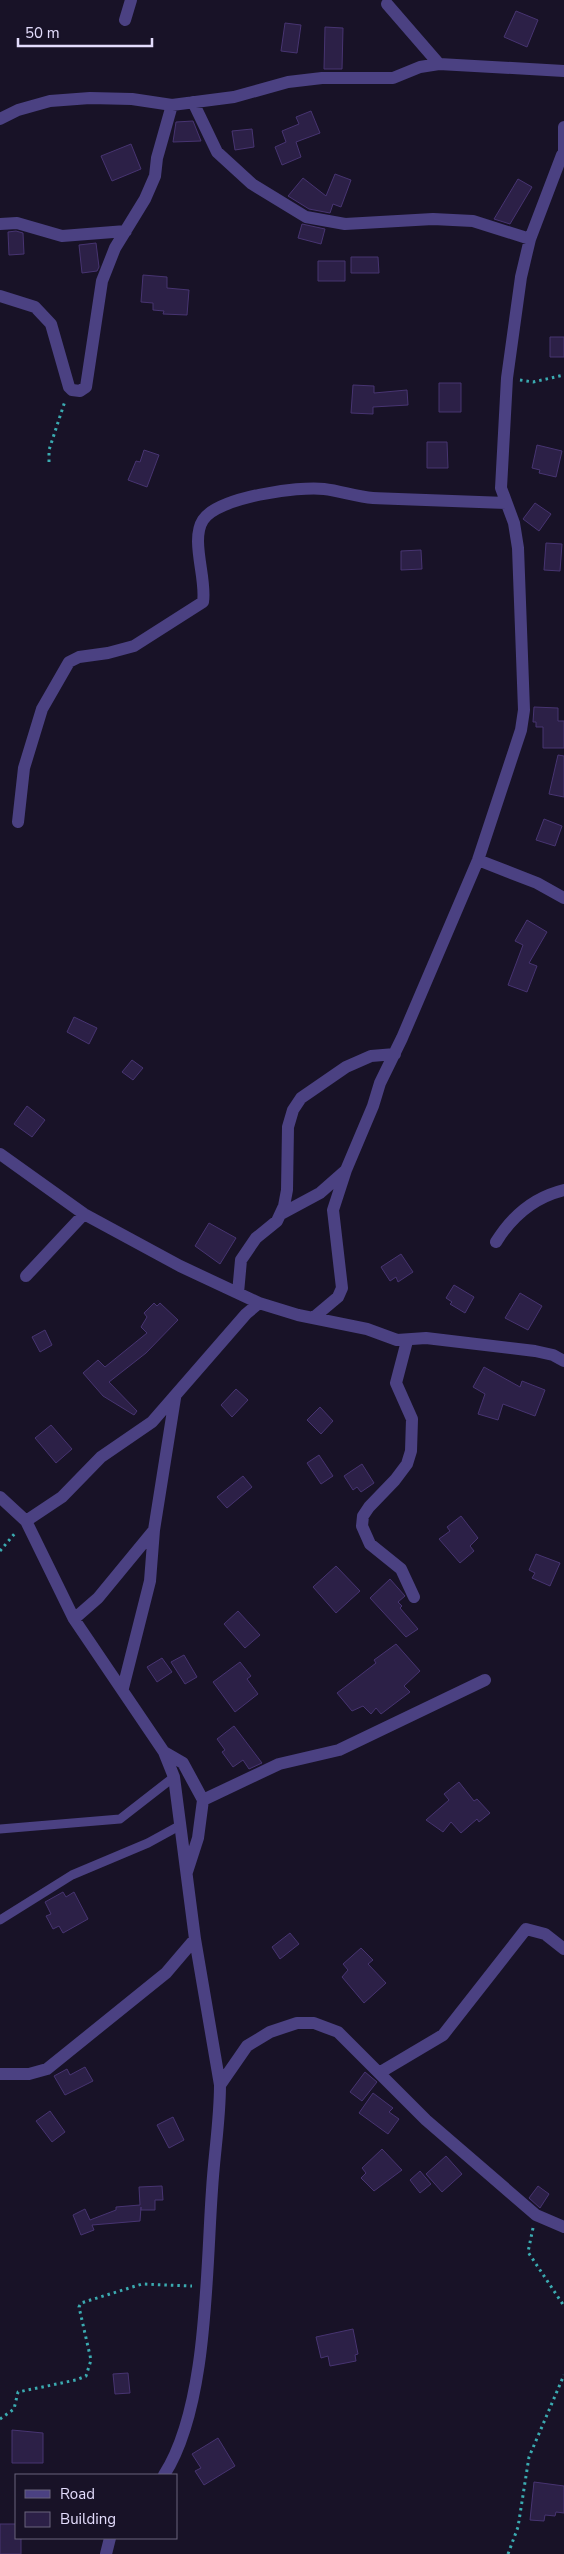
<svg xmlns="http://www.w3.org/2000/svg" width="564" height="2554" viewBox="0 0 564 2554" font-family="'Nunito Sans',sans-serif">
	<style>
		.building { fill: #2c2047; stroke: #473471 }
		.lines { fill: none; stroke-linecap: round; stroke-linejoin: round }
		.path { stroke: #3babb1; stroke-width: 3; stroke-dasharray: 2.5 4; stroke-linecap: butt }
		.lane { stroke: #4b4182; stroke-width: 9 }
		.street { stroke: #4b4182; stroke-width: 12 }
	</style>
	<rect width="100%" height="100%" fill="#181227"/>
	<!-- building -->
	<path class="building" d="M516,11L538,20L527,47L504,37Z
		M285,23L301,25L297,53L281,51Z
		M325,27L343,28L342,69H324Z
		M311,111L320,133L296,142L301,157L282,165L275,147L286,142L282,131L299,124L296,117Z
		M193,121L201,141L173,142L176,122Z
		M252,129L254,147L235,150L232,131Z
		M131,144L141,169L112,181L101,156Z
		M335,174L351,180L341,207L333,204L330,213L309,209L288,196L303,178L326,196Z
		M518,179L532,187L510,224L494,219Z
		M302,224L325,229L321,244L298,238Z
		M16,231L23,233L24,254L9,255L8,232Z
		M96,243L99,267L97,271L82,273L79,245Z
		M351,257H378L379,273H351Z
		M318,261H345V281H318Z
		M143,275L167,277V288L189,290L187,315L163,314L164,311L153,310V303L141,302Z
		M550,337H564V357H550Z
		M439,383H461V412H439Z
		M353,385L374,386V393L407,390L408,405L373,407V414L351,413Z
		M427,442H447L448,468H427Z
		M537,445L562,451L556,477L539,473L540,470L532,468Z
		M144,450L159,455L147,487L128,480L136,461L140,462Z
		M535,503L551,514L539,531L523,519Z
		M546,543L562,544L560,571L544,570Z
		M421,550L422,569L401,570V551Z
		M534,707L558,708V721H564V748H543V727H536V722H533Z
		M558,755L564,756V797L549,794Z
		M544,819L562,826L555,846L536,840Z
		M527,920L547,932L529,963L537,966L527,992L508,985L523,945L515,941Z
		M74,1017L97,1028L89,1044L67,1032Z
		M132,1060L143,1068L133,1080L122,1072Z
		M27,1106L45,1120L32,1137L14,1124Z
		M209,1223L236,1238L220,1264L195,1246Z
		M401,1254L413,1272L398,1282L396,1277L390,1281L381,1267Z
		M454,1285L474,1297L465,1313L450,1304L452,1302L446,1298Z
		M520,1293L542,1306L528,1330L505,1318Z
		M154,1303L157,1306L160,1303L178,1320L146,1353L109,1382L137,1411L134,1415L103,1396L83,1373L98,1360L105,1367L147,1333L141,1327L147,1317L144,1313Z
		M45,1330L52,1345L40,1352L32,1337Z
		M484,1367L520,1387L522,1381L545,1390L535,1416L503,1404L498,1420L478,1414L485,1394L473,1387Z
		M236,1389L248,1400L232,1417L221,1405Z
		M320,1407L333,1421L321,1434L307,1420Z
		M51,1425L72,1449L56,1463L35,1438Z
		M319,1455L333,1476L321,1484L307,1463Z
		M362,1464L374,1483L361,1492L357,1487L353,1490L344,1476Z
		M243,1476L252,1487L227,1508L217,1497Z
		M461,1516L478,1538L470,1546L474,1551L460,1563L439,1539L450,1531L447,1527Z
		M536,1554L560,1563L550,1586L532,1578L535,1573L529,1570Z
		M336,1566L360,1591L336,1613L313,1587Z
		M390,1579L405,1596L398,1602L402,1606L400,1608L418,1629L406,1637L370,1598Z
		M238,1611L260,1635L245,1648L224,1624Z
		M396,1644L420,1671L404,1686L410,1692L381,1714L376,1708L371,1714L363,1706L352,1711L337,1693L376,1663L374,1660Z
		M184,1655L197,1677L185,1684L171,1662Z
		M162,1658L172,1672L157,1682L147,1667Z
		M240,1662L251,1676L247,1679L258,1694L235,1712L213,1682Z
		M234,1726L262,1763L249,1769L243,1760L233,1767L222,1752L225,1750L217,1739Z
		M459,1782L474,1801L477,1799L490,1813L479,1822L477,1819L461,1833L451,1822L443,1832L426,1820L449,1800L444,1794Z
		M63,1892L66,1897L74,1892L88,1919L63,1933L59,1926L53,1929L46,1916L51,1914L45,1902Z
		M290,1933L299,1944L280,1959L272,1947Z
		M361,1948L373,1960L368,1964L386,1983L364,2003L342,1977L348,1970L343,1964Z
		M85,2067L93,2081L65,2095L54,2076L67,2069L70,2075Z
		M365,2072L377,2082L362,2101L350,2092Z
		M373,2093L393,2108L389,2112L399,2119L388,2134L359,2113Z
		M50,2111L65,2132L52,2142L36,2121Z
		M173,2117L184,2140L169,2148L157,2125Z
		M382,2149L402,2170L374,2191L361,2178L366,2173L362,2168Z
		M446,2156L462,2174L442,2192L426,2174Z
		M420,2171L431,2184L420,2193L410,2180Z
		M162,2186L163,2200H155V2210H141V2207L140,2221L92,2225L94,2230L81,2235L73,2215L85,2209L90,2220L116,2210V2207L140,2205L139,2187Z
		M538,2186L549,2194L540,2208L529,2198Z
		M353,2329L358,2354L355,2355L356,2361L330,2366L328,2356L321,2358L316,2337Z
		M128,2373L130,2393L115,2394L113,2374Z
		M12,2430L43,2433V2463H12Z
		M218,2438L235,2466L204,2485L195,2471L201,2468L192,2454Z
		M534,2482L564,2486V2513L556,2512L555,2516L545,2515L544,2521L530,2520Z
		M0,2524H16V2538H21V2554H0Z"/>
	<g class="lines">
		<!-- path -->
		<path class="path" d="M520,380L533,382L564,375
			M49,462V450L65,401
			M0,1551L16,1532
			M533,2228L528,2252L564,2306
			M0,2419L14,2409L18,2392L76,2380L86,2376L91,2360L79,2307L81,2303L142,2284L192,2286
			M508,2554L518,2527L529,2457L564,2375"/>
		<!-- lane -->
		<path class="lane" d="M0,1829L120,1819L174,1777
			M0,1920L72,1875L148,1843L179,1826"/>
		<!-- street -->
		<path class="street" d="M387,4L439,64
			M125,20L131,0
			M193,102L217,152L252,184L306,217L345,224L433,219L473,221L530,239
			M0,119L18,110L50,101L90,98L132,99L172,105L234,97L288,82L322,78H393L420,67L439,64L564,71
			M564,127V156
			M0,224L17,223L62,236L126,231
			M0,296L35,307L51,324L69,387L72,390L80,391L86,387L102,281L115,248L145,199L155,176L157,158L172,105
			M18,822L24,768L42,709L69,662L79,657L108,653L134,646L203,602C207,579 190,540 203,520C218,497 298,486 324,489C341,491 357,497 373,498C417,500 461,501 506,503
			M478,860L537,883L564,898
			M0,1154L84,1214L180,1266L259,1303
			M281,1214L320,1193L345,1171
			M496,1242C512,1216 535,1197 564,1190
			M26,1276L84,1214
			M238,1293L241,1260L256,1238L277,1221L284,1206L287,1190L288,1127L293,1110L301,1098L346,1067L371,1056L395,1054
			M313,1318L338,1297L342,1288L333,1210L346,1170L373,1106L380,1083L402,1038L478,860L521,730L524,710L518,548L514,523L501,488L507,378L521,277L530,239L562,155
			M407,1341L396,1383L412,1419L411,1451L407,1464L395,1480L369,1507L363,1516L362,1526L370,1544L401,1569L414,1597
			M0,1497L26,1521L74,1619L164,1752L174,1777L195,1939L220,2085C220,2120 214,2155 212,2190C206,2271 208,2407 164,2475
			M26,1521L62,1497L101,1457L152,1422L246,1314L259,1303L298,1315L367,1329L397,1340L426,1338L535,1351L553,1355L564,1361
			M74,1619L98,1598L154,1530
			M123,1688L150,1581L154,1530L175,1398
			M164,1752L183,1763L203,1800L198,1838L187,1872
			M203,1800L279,1764L339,1750L485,1680
			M379,2073L443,2035L526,1929L545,1934L564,1949
			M0,2074H29L47,2069L166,1973L195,1939
			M220,2085L247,2046L270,2032L297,2023H314L338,2032L426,2120L536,2215L564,2227
			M106,2554L110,2538"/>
	</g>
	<!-- legend -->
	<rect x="15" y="2474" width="162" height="65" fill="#181227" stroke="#69637c"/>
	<rect x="25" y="2490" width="25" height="8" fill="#4b4182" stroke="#69637c"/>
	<text x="60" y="2499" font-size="15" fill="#e3dcfc">Road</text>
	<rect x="25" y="2512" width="25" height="15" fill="#2c2047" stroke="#69637c"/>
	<text x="60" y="2524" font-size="15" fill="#e3dcfc">Building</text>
	<!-- scale -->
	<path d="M18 38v8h134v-8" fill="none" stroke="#e3dcfc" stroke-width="2.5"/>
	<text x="25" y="38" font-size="15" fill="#e3dcfc" stroke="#181227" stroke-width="4" paint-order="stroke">50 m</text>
</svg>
